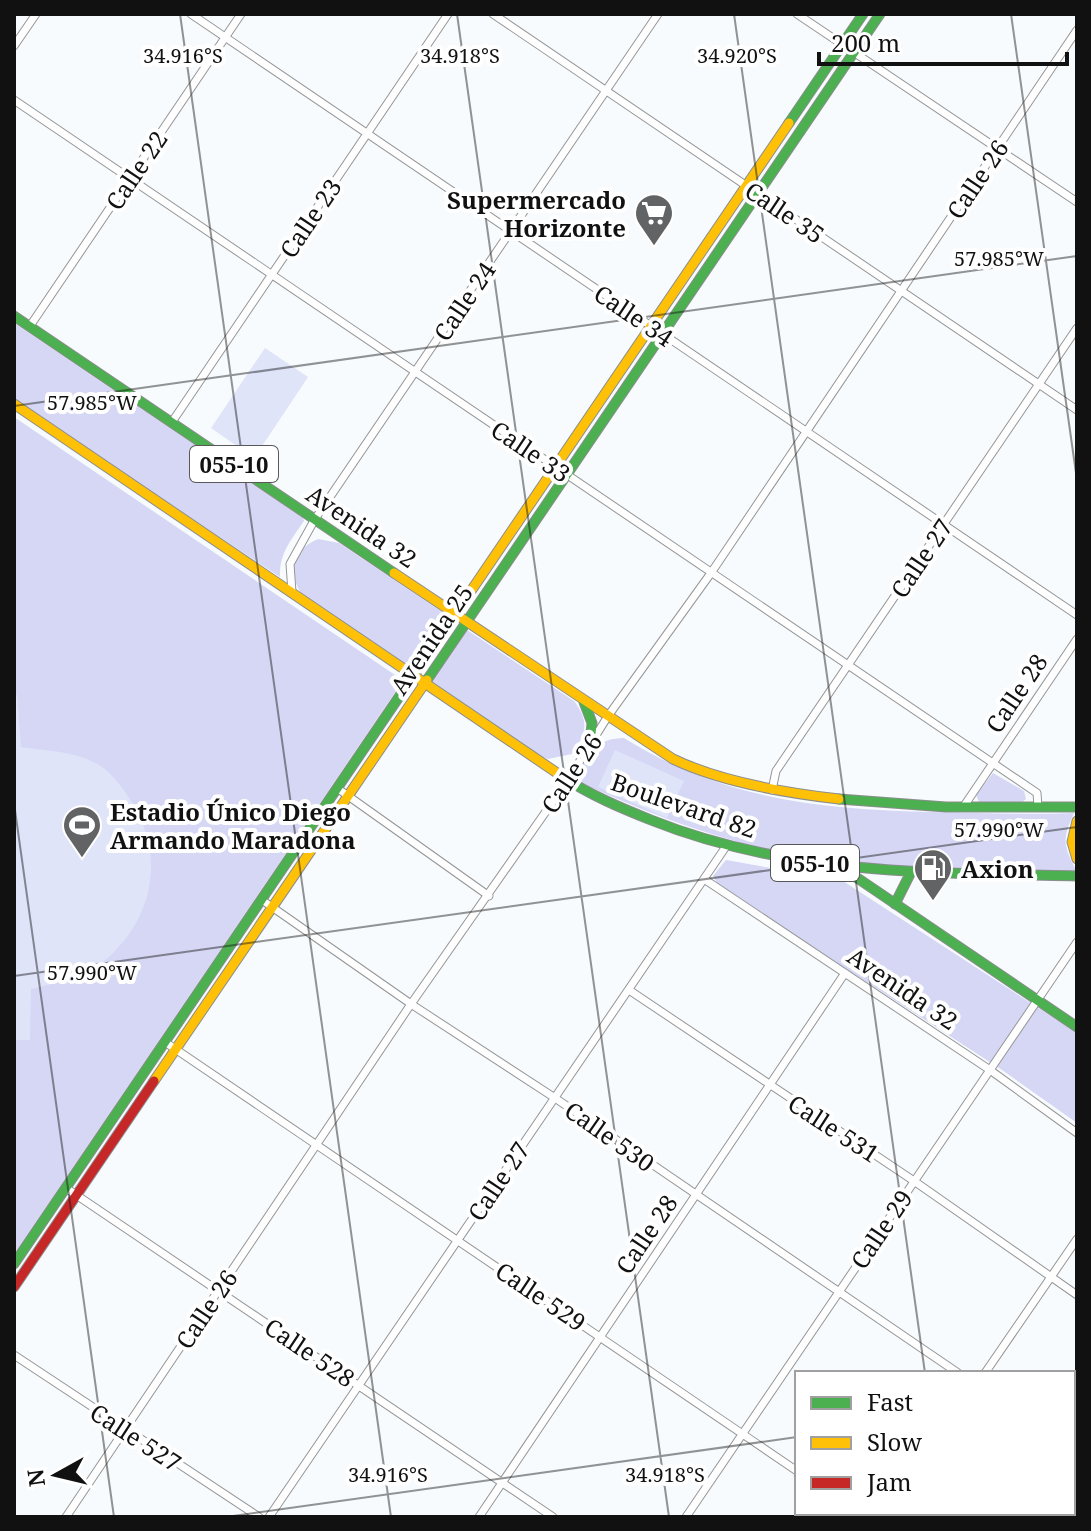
<svg xmlns="http://www.w3.org/2000/svg" width="1091" height="1531" viewBox="0 0 1091 1531" font-family="'Noto Serif',serif">
	<style>
		.green { fill: #d5d7f5 }
		.pitch { fill: #dfe4f9 }
		.lines { fill: none; stroke-linecap: round; stroke-linejoin: round }
		.street-casing { stroke: #959697; stroke-width: 9 }
		.fast-casing { stroke: #8b8d8e; stroke-width: 11 }
		.slow-casing { stroke: #8b8d8e; stroke-width: 11 }
		.jam-casing { stroke: #8b8d8e; stroke-width: 11 }
		.street { stroke: #fefeff; stroke-width: 7 }
		.fast { stroke: #4caf50; stroke-width: 9 }
		.slow { stroke: #ffc107; stroke-width: 9 }
		.jam { stroke: #c62828; stroke-width: 9 }
		.ticks { fill: none; stroke: #111; stroke-width: 2; stroke-opacity: 0.45 }
		.labels { text-anchor: middle; dominant-baseline: central; stroke-width: 8; stroke-linejoin: round; paint-order: stroke }
		.shield { fill: #fff; stroke: #585858; stroke-width: 2 }
		.shield-label { font-size: 22px; font-weight: bold; fill: #111 }
		.street-label { font-size: 24px; fill: #111; stroke: #fff }
		.poi-label { font-size: 24px; font-weight: bold; fill: #111; stroke: #fff; text-anchor: start }
		.ticks-label { font-size: 20px; text-anchor: middle; fill: #111; stroke: #fff; stroke-width: 8; stroke-linejoin: round; paint-order: stroke }
	</style>
	<rect width="100%" height="100%" fill="#f7fbfd"/>
	<!-- green -->
	<path class="green" d="M14,323L303,518L304,521C291,540 279,554 280,577L14,400Z
		M14,417L398,677L400,685L14,1254Z
		M318,539L339,543L445,614L410,668L302,595C287,572 293,549 318,539Z
		M467,630L574,701C590,722 586,734 572,754L548,759L535,754L431,682Z
		M624,738C724,800 819,809 934,812C981,813 1027,815 1074,813C1062,839 1063,845 1076,870L1075,872C979,871 879,872 785,853C711,838 641,811 573,779C589,755 592,739 624,738Z
		M993,773L1024,791L1026,799L1021,803L979,802L976,795Z
		M726,860L843,881L1077,1033V1123L1002,1070L719,886L713,876Z"/>
	<!-- pitch -->
	<path class="pitch" d="M265,348L308,377L254,458L211,428Z
		M14,695H17L21,747C46,751 76,751 99,765C112,773 123,788 131,801C163,850 156,910 114,952C92,975 61,982 31,989L30,1040H14Z
		M615,750L684,781L667,818L598,787Z"/>
	<g class="lines">
		<!-- street casing -->
		<g class="street-casing">
			<path id="street" d="M191,14L1077,615
				M493,14L1077,410
				M797,14L1077,202
				M14,46L36,14
				M14,100L1037,793L1038,807
				M30,326L241,14
				M172,422L448,14
				M292,592L290,564L315,519L658,14
				M337,788L489,896
				M772,790L776,771L1077,328
				M964,806L1077,639
				M704,879L990,1070L1077,1133
				M262,900L411,1004L555,1098L958,1373
				M629,990L914,1181L1077,1295
				M165,1042L797,1471
				M66,1188L553,1517
				M14,1355L259,1517
				M985,1373L1077,1239
				M1073,1451L1077,1453
				M859,1513L865,1517
				M66,1517L411,1004L568,780L608,716L711,573L1077,30
				M269,1517L727,845
				M479,1517L845,973
				M686,1517L1077,942
				M889,1517L891,1513"/>
		</g>
		<!-- fast casing -->
		<g class="fast-casing">
			<path id="fast" d="M789,123L863,14
				M14,316L394,573
				M427,680L880,14
				M584,702L592,723L590,745
				M563,777C590,795 621,808 651,820C788,875 932,873 1077,876
				M839,799L946,807H1077
				M844,869L1077,1027
				M895,904L911,872
				M14,1264L456,613"/>
		</g>
		<!-- slow casing -->
		<g class="slow-casing">
			<path id="slow" d="M14,404L563,777
				M394,573L673,759C721,782 786,793 839,799
				M456,613L789,123
				M1077,821L1072,842L1077,859
				M154,1081L427,680"/>
		</g>
		<!-- jam casing -->
		<g class="jam-casing">
			<path id="jam" d="M14,1287L154,1081"/>
		</g>
		<!-- street -->
		<use href="#street" class="street"/>
		<!-- fast -->
		<use href="#fast" class="fast"/>
		<!-- slow -->
		<use href="#slow" class="slow"/>
		<!-- jam -->
		<use href="#jam" class="jam"/>
	</g>
	<!-- ticks -->
	<path class="ticks" d="M180,14L391,1517M457,14L669,1517M734,14L925,1373M1011,14L1077,480M14,406L1077,256M14,803L114,1517M14,976L1077,827M1073,1398L1077,1397M945,1513L946,1517M226,1517L797,1437"/>
	<!-- icons -->
	<defs>
		<g id="supermarket-pin" transform="scale(2)"><path d="M0 17L-7.5 6A9.5 9.5 0 1 1 7.5 6Z" fill="#626364" stroke="#fff"/><path d="M-6-5.5h2.5l.6 2H6L4.5 2H-2.5L-4.4-4H-6ZM-1.5 3.2a1.3 1.3 0 1 0 .1 0ZM3 3.2a1.3 1.3 0 1 0 .1 0Z" fill="#fff"/></g>
		<g id="stadium-pin" transform="scale(2)"><path d="M0 17L-7.5 6A9.5 9.5 0 1 1 7.5 6Z" fill="#626364" stroke="#fff"/><path d="M0-5a6.5 5 0 1 0 0 10a6.5 5 0 1 0 0-10ZM-3.5-1.8h7v3.6h-7Z" fill="#fff"/></g>
		<g id="fuel-pin" transform="scale(2)"><path d="M0 17L-7.5 6A9.5 9.5 0 1 1 7.5 6Z" fill="#626364" stroke="#fff"/><path d="M-5.5-6h7V0h2V4h1.3V-2.5L3-4.5l.8-.8L6-3V5H2.5V1h-1V6h-7ZM-4.2-4.7v3.2H.2V-4.7Z" fill="#fff"/></g>
	</defs>
	<g fill-rule="evenodd">
		<use href="#supermarket-pin" x="654" y="213"/>
		<use href="#stadium-pin" x="82" y="825"/>
		<use href="#fuel-pin" x="933" y="868"/>
	</g>
	<g class="labels">
		<!-- shield labels -->
		<g class="shield">
			<rect x="190" y="446" width="88" height="36" rx="6"/>
			<rect x="771" y="845" width="88" height="36" rx="6"/>
		</g>
		<g class="shield-label">
			<text x="234" y="464">055-10</text>
			<text x="815" y="863">055-10</text>
		</g>
		<!-- street labels -->
		<g class="street-label">
			<text transform="translate(136 170) rotate(-56)">Calle 22</text>
			<text transform="translate(977 179) rotate(-56)">Calle 26</text>
			<text transform="translate(785 212) rotate(34)">Calle 35</text>
			<text transform="translate(310 218) rotate(-56)">Calle 23</text>
			<text transform="translate(464 301) rotate(-56)">Calle 24</text>
			<text transform="translate(634 315) rotate(34)">Calle 34</text>
			<text transform="translate(531 451) rotate(34)">Calle 33</text>
			<text transform="translate(362 526) rotate(34)">Avenida 32</text>
			<text transform="translate(921 558) rotate(-56)">Calle 27</text>
			<text transform="translate(431 639) rotate(-56)">Avenida 25</text>
			<text transform="translate(1016 693) rotate(-56)">Calle 28</text>
			<text transform="translate(571 773) rotate(-57)">Calle 26</text>
			<text transform="translate(684 805) rotate(19)">Boulevard 82</text>
			<text transform="translate(903 988) rotate(34)">Avenida 32</text>
			<text transform="translate(834 1128) rotate(33)">Calle 531</text>
			<text transform="translate(610 1136) rotate(35)">Calle 530</text>
			<text transform="translate(498 1181) rotate(-56)">Calle 27</text>
			<text transform="translate(881 1229) rotate(-56)">Calle 29</text>
			<text transform="translate(646 1234) rotate(-56)">Calle 28</text>
			<text transform="translate(541 1296) rotate(34)">Calle 529</text>
			<text transform="translate(206 1309) rotate(-56)">Calle 26</text>
			<text transform="translate(310 1352) rotate(34)">Calle 528</text>
			<text transform="translate(136 1437) rotate(33)">Calle 527</text>
		</g>
		<!-- poi labels -->
		<g class="poi-label">
			<text x="626" y="199" text-anchor="end">Supermercado<tspan x="626" dy="28">Horizonte</tspan></text>
			<text x="110" y="811">Estadio Único Diego<tspan x="110" dy="28">Armando Maradona</tspan></text>
			<text x="961" y="868">Axion</text>
		</g>
	</g>
	<g class="ticks-label">
		<text x="183" y="63">34.916°S</text>
		<text x="460" y="63">34.918°S</text>
		<text x="737" y="63">34.920°S</text>
		<text x="999" y="266">57.985°W</text>
		<text x="92" y="410">57.985°W</text>
		<text x="999" y="837">57.990°W</text>
		<text x="92" y="980">57.990°W</text>
		<text x="388" y="1482">34.916°S</text>
		<text x="665" y="1482">34.918°S</text>
	</g>
	<!-- border -->
	<rect width="1091" height="1531" fill="none" stroke="#111111" stroke-width="32"/>
	<!-- legend -->
	<rect x="795" y="1371" width="280" height="144" fill="#ffffff" stroke="#a0a0a0" stroke-width="2"/>
	<rect x="811" y="1397" width="40" height="12" fill="#4caf50" stroke="#a0a0a0" stroke-width="2"/>
	<text x="867" y="1411" font-size="24" fill="#111111">Fast</text>
	<rect x="811" y="1437" width="40" height="12" fill="#ffc107" stroke="#a0a0a0" stroke-width="2"/>
	<text x="867" y="1451" font-size="24" fill="#111111">Slow</text>
	<rect x="811" y="1477" width="40" height="12" fill="#c62828" stroke="#a0a0a0" stroke-width="2"/>
	<text x="867" y="1491" font-size="24" fill="#111111">Jam</text>
	<!-- north arrow -->
	<g transform="translate(56 1475) rotate(262)" stroke="#ffffff" stroke-width="6" paint-order="stroke">
	<path d="M0-6L14 30L0 20L-14 30Z" fill="#111111"/>
	<text y="-12" font-size="22" font-weight="bold" text-anchor="middle" fill="#111111">N</text>
	</g>
	<!-- scale -->
	<path d="M819 52v12h248v-12" fill="none" stroke="#111111" stroke-width="4"/>
	<text x="831" y="52" font-size="24" fill="#111111" stroke="#ffffff" stroke-width="6" paint-order="stroke">200 m</text>
</svg>
